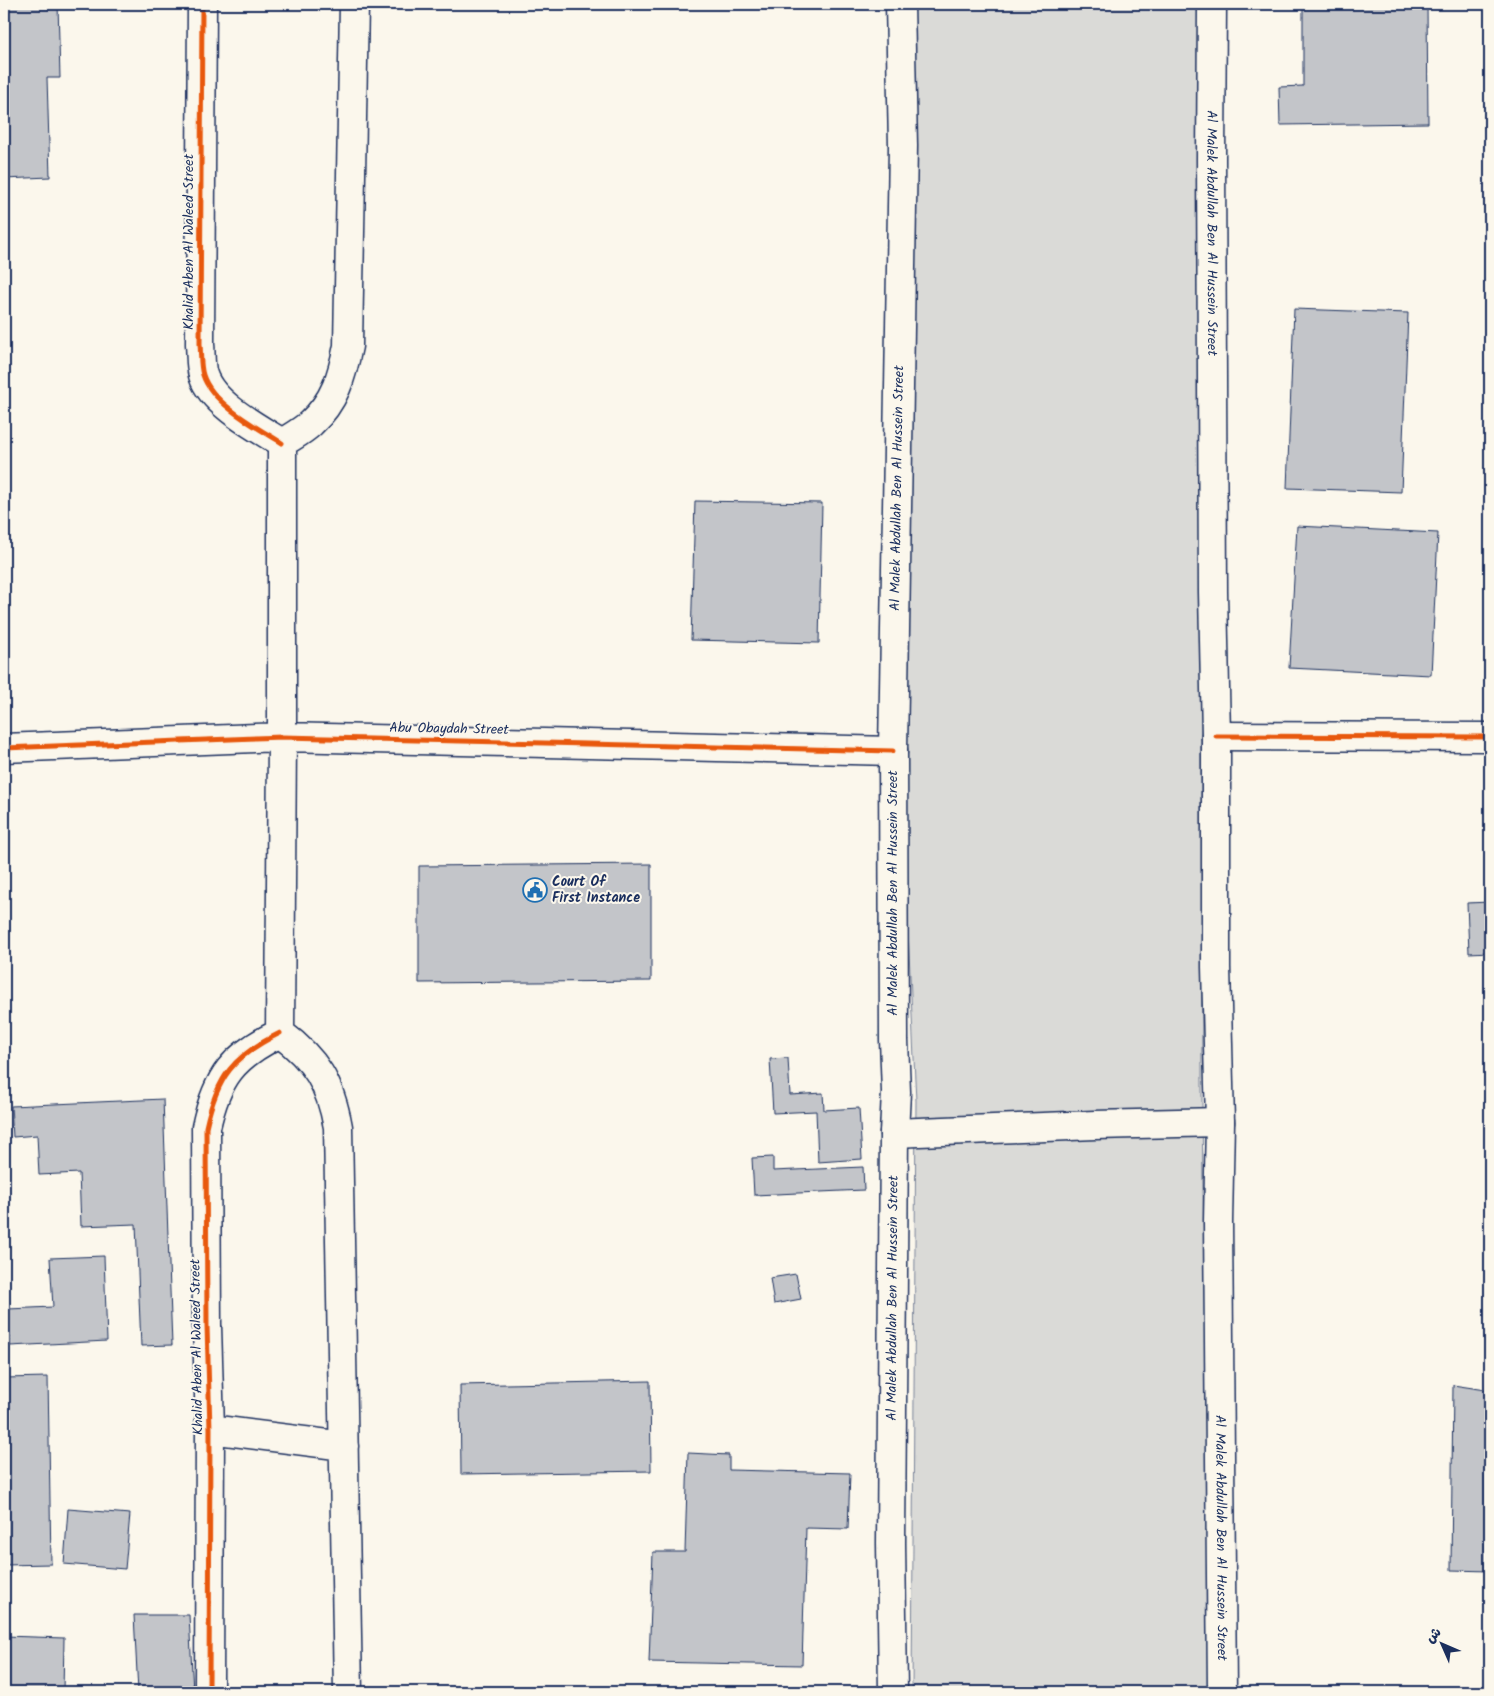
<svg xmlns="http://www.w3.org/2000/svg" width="1494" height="1696" viewBox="0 0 1494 1696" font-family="Kalam,'Playpen Sans Arabic',sans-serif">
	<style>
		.green { fill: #dadad7; stroke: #7a849a }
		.building { fill: #c3c5c9; stroke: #1b2f5e }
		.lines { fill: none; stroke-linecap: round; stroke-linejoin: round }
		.minor-casing { stroke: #1b2f5e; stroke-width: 31 }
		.tertiary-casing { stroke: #1b2f5e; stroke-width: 31 }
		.secondary-casing { stroke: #1b2f5e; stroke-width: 31 }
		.minor { stroke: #fbf7ec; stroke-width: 28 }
		.tertiary { stroke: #fbf7ec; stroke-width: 28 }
		.secondary { stroke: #fbf7ec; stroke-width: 28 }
		.cycleway-casing { stroke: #fbf7ec; stroke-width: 8 }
		.cycleway { stroke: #e8590c; stroke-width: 5 }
		.labels { text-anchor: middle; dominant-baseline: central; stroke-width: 4; stroke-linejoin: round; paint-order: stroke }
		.street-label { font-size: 14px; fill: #1b2f5e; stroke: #fbf7ec }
		.poi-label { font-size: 14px; font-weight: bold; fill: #1b2f5e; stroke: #fbf7ec; text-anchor: start }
	</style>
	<rect width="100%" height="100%" fill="#fbf7ec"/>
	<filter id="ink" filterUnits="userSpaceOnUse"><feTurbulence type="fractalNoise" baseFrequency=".02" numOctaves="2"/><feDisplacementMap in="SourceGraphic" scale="10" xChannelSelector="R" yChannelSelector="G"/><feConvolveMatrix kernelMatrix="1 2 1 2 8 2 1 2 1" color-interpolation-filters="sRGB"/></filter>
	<g filter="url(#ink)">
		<!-- green -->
		<path class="green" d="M896,4H1212L1201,733L1202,1103L1209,1692H912L916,1101L899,737Z"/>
		<!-- building -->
		<path class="building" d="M4,4H58L60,78H47L50,177L4,179Z
			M1303,4H1427L1428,123L1280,125L1279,87L1303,86Z
			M1489,238H1490V379H1488Z
			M1294,309L1408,313L1401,492L1287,488Z
			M695,501L822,503L819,643L691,640Z
			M1297,526L1438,533L1431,675L1289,668Z
			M651,864V981L419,983V866Z
			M1490,902V952L1469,953L1467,903Z
			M788,1058L790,1095L823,1093L824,1110L859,1108L862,1159L818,1162L816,1111L773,1113L770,1059Z
			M163,1099L172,1345L141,1346L136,1224L81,1226L79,1173L39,1175L37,1135L13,1137L11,1106Z
			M773,1157V1171L863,1167L864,1190L754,1195L752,1158Z
			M104,1256L107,1341L10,1346L8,1309L53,1307L50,1258Z
			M796,1274L801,1299L774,1304L770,1278Z
			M1490,1304V1571L1451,1570L1453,1385L1486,1390Z
			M48,1377L51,1564L4,1565V1378Z
			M650,1381L651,1471L461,1474L460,1385Z
			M688,1453L729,1455V1470L850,1473L848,1529L806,1528L802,1665L649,1662L653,1552H685Z
			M68,1509L130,1514L125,1569L64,1564Z
			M134,1615H189L193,1692H138Z
			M4,1636L64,1638L63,1692H4Z"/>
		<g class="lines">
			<!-- minor casing -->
			<g class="minor-casing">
				<path id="minor" d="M1216,736L1490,737"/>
			</g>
			<!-- tertiary casing -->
			<g class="tertiary-casing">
				<path id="tertiary" d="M202,4L200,344C201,354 200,366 203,375C212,404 258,428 282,443
					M282,443C291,437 303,431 311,423C335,401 342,376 348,346L354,4
					M4,748L282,737L893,751
					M280,1033C316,1060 330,1083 338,1127L348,1692
					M280,1033L282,737V443
					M210,1429L344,1446
					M209,1692L210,1429L207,1326L206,1127C217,1077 233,1056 280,1033"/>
			</g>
			<!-- secondary casing -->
			<g class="secondary-casing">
				<g id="secondary">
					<path id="s1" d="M1212,4L1211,159L1213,592L1216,736V967L1220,1122L1218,1222L1222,1692"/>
					<path d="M894,1133L1095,1125L1220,1122"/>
					<path id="s2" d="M893,1692L891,1543L894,1133L896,1092L894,1040L893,751L903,146L900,4"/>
				</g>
			</g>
			<!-- minor -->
			<use href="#minor" class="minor"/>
			<!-- tertiary -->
			<use href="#tertiary" class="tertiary"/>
			<!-- secondary -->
			<use href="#secondary" class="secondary"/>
			<!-- cycleway casing -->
			<g class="cycleway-casing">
				<path id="cycleway" d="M202,4L200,344C201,354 200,366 203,375C212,404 258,428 282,443
					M1216,736L1490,737
					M4,748L282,737L893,751
					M209,1692L210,1429L207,1326L206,1127C217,1077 233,1056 280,1033"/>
			</g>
			<!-- cycleway -->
			<use href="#cycleway" class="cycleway"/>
		</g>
	</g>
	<!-- icons -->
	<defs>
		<g id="civic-ring" transform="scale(1.25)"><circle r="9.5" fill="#fbf7ec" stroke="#1f6fb2" stroke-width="1.5"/><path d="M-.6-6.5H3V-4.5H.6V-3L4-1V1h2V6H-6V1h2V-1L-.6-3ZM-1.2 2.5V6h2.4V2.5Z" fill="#1f6fb2"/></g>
	</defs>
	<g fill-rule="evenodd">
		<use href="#civic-ring" x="535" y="890"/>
	</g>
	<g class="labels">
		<!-- street labels -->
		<g class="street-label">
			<text stroke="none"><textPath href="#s1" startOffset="229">Al Malek Abdullah Ben Al Hussein Street</textPath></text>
			<text transform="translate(189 242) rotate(-90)">Khalid Aben Al Waleed Street</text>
			<text stroke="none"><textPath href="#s2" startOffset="1204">Al Malek Abdullah Ben Al Hussein Street</textPath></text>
			<text transform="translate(449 729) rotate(1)">Abu Obaydah Street</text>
			<text transform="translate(893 893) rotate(-90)">Al Malek Abdullah Ben Al Hussein Street</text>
			<text stroke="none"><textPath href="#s2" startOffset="394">Al Malek Abdullah Ben Al Hussein Street</textPath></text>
			<text transform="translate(197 1347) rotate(-91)">Khalid Aben Al Waleed Street</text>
			<text stroke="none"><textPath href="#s1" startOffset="1534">Al Malek Abdullah Ben Al Hussein Street</textPath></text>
		</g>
		<!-- poi labels -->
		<g class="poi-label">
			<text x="552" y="882">Court Of<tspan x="552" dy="16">First Instance</tspan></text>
		</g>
	</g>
	<!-- margin -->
	<rect width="1494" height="1696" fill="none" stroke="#fbf7ec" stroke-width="20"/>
	<rect x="10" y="10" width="1474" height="1676" fill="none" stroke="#1b2f5e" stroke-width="2" filter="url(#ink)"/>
	<!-- north arrow -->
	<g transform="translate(1442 1644) rotate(315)" stroke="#fbf7ec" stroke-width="4" paint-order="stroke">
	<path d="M0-4L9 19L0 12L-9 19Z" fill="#1b2f5e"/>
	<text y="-8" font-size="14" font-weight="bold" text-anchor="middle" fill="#1b2f5e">ش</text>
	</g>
</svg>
